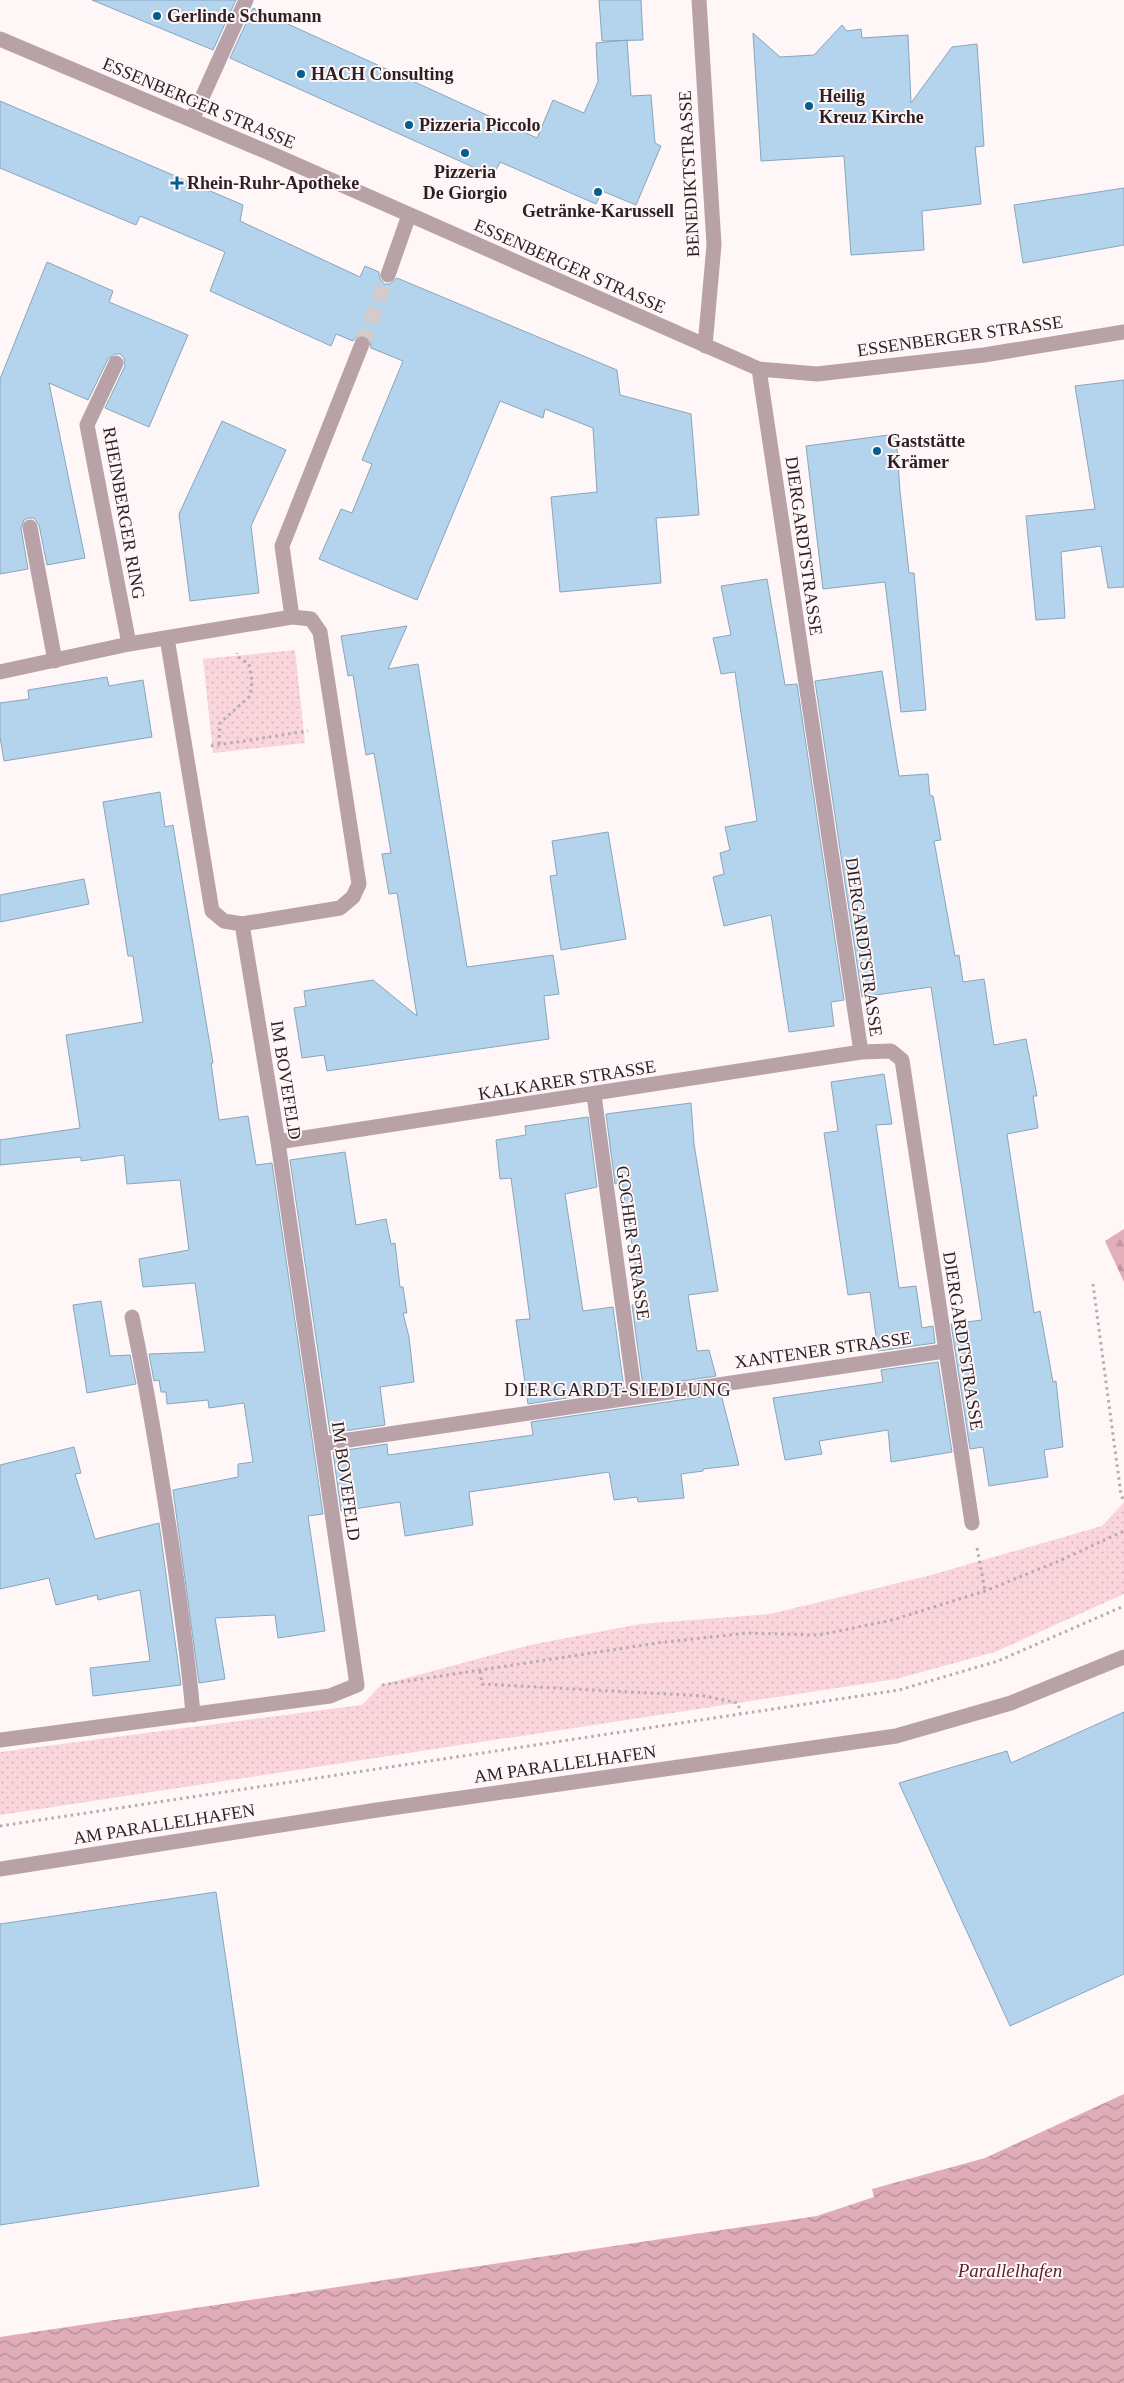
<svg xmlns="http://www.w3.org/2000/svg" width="1124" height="2383" viewBox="0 0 1124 2383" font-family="'Times New Roman',serif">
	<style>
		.grass { fill: url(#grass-dots) }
		.forest { fill: url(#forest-firs) }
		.water { fill: url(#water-waves) }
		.building { fill: #b4d3ec; stroke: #88a6bd }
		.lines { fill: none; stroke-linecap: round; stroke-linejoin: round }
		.minor-tunnel { stroke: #d4cbcd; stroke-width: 15; stroke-dasharray: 15 8; stroke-linecap: butt }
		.path { stroke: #b6abad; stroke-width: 3; stroke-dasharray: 2.5 4; stroke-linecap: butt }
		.minor { stroke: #b9a2a7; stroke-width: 15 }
		.poi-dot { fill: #045d8f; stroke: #fef6f7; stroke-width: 2 }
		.labels { text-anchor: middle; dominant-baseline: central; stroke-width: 4; stroke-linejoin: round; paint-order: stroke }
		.poi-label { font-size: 18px; font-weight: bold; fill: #2e1f23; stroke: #fef6f7; text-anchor: start }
		.street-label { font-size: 18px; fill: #2e1f23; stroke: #fef6f7 }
		.neighbourhood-label { font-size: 19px; letter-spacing: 1px; fill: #2e1f23; stroke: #fef6f7 }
		.water-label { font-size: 19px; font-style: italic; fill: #5c1f32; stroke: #fef6f7 }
	</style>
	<defs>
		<pattern id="grass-dots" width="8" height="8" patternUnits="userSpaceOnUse" patternTransform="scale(1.25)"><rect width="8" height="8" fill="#fad5dc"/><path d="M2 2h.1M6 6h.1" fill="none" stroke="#d7b6bc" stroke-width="1.8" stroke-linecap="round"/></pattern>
		<pattern id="forest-firs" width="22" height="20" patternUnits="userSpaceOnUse" patternTransform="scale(1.25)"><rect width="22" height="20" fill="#e1aeb9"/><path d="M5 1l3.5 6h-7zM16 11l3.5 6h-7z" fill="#c1959f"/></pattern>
		<pattern id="water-waves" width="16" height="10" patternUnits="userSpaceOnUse" patternTransform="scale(1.25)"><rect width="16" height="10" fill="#dfacb7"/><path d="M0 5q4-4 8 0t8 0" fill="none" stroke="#b58b94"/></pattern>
	</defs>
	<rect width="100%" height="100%" fill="#fef6f7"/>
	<!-- grass -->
	<path class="grass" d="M295,650L305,743L213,753L203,659Z
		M1124,1502V1594L995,1652L896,1679L0,1815V1752L362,1705L381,1685L530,1645L640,1624L770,1614L931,1575L1102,1526Z"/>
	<!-- forest -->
	<path class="forest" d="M1124,1229V1282L1105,1241Z"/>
	<!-- water -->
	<path class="water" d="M1124,2094V2383H0V2337L817,2216L874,2197L872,2189L985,2158Z"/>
	<!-- building -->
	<path class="building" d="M92,0H236L213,50Z
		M599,0H641L643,40L602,41Z
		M253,8L537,138L553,100L584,113L598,82L596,43L627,40L631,96L651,95L655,143L661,146L636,205L602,191L596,204L500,162L493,176L230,58Z
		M842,25L847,31L861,29L862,38L908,35L911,103L952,47L977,44L984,146L975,147L981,204L922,211L924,250L851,255L844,156L761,161L753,33L780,57L814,55Z
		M0,101L243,205L240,221L360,277L365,266L379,272V277L384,284H390L397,278L617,370L620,395L691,414L699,515L656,518L661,583L560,592L551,497L597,492L593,428L545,409L543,418L500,401L417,600L319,559L341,509L352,513L372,464L362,460L403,361L371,348L370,339L365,335L357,336L353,341L336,334L331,346L210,291L225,252L140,216L136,225L0,168Z
		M1124,188V245L1023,263L1014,205Z
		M47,262L113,291L109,302L188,335L149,427L105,408L125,366L124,358L120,354H115L108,359L88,400L49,383L85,558L47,565L39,525L34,518H28L24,520L21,528L28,569L0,574V379Z
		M1124,380V587L1108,588L1101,546L1061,552L1065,618L1036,620L1026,516L1095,509L1075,386Z
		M222,421L286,450L251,526L259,593L190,601L179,514Z
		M896,434L900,491L909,573H914L926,710L901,712L885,582L823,589L806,446Z
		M767,579L785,685L797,684L844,1000L831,1002L834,1026L789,1032L771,915L724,926L713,877L724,874L720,853L730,850L725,827L757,821L735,672L721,674L713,638L731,635L721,586Z
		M407,626L388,669L418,664L467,967L553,955L559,994L544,996L549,1039L327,1071L324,1055L302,1058L294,1008L306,1006L304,991L373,980L417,1016L397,893L389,894L382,854L391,853L374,753L366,755L353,675L348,676L341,636Z
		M882,671L899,776L928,774L930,796H933L941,840L934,841L955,956L959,955L963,982L984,979L994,1045L1026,1039L1037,1096H1033L1038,1128L1007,1134L1034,1313L1040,1311L1053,1382L1056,1381L1061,1428L1063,1447L1044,1450L1048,1477L989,1486L983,1447L970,1449L951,1324L982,1320L931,987L862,997L815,681Z
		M107,677L109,686L143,680L152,737L4,761L0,737V703L29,699L28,690Z
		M160,792L165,827L173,825L213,1063H211L219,1120L248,1116L256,1165L272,1163L323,1514L308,1516L325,1631L278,1638L275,1615L215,1618L225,1679L199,1683L173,1490L238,1477V1464L253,1462L244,1403L209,1408L208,1400L167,1404L166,1392H161L159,1380L154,1381L149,1354L205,1352L195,1283L143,1287L139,1259L189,1250L180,1180L127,1184L124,1155L81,1161V1157L0,1165V1140L80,1128L66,1035L143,1022L133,956H128L103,802Z
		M608,832L626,939L561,950L550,876L557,875L552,841Z
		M84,879L89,904L0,922V895Z
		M884,1074L892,1124L876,1125L899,1288L916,1286L922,1328L933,1326L935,1343L878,1351L870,1292L848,1295L824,1133L838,1131L831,1082Z
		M691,1103L694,1144L718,1291L688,1295L697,1351L709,1350L716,1376L643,1387L632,1305L641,1304L622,1182L615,1184L606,1114Z
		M588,1117L597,1187L565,1194L583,1311L613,1307L624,1389L528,1404L516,1320L530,1319L511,1178L500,1179L496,1140L526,1135L525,1126Z
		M345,1152L356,1225L386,1219L391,1244L395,1243L400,1287H403L407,1313H403L409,1337L414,1382L380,1387L385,1425L330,1433L290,1160Z
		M101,1301L110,1356L130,1355L136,1384L87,1393L73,1305Z
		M938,1362L952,1452L891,1462L888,1430L819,1441L822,1454L785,1460L773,1398L883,1382L881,1370Z
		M721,1394L739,1465L703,1469V1471L681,1474L684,1498L638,1502L637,1497L614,1500L609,1472L469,1492L473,1525L405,1536L400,1502L341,1511L333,1452L387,1444L388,1455L533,1435L531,1422Z
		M74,1447L81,1473L75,1474L95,1539L159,1523L181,1685L93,1696L90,1668L150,1661L140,1590L98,1600L97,1595L56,1605L49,1578L0,1589V1465Z
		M1124,1712V1974L1010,2026L899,1783L1007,1751L1011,1763Z
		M216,1892L259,2186L0,2225V1924Z"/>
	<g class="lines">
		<!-- minor-tunnel -->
		<path class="minor-tunnel" d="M362,344L388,275"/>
		<!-- path -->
		<path class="path" d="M219,744L220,723L250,696L252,681L249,664L237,656V653
			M211,746L308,731
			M1093,1284L1121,1495L1124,1501
			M977,1548L985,1591
			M480,1671L482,1684L705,1696L738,1703L740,1713
			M382,1685L657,1643L747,1633L819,1635L892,1620L985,1591L1059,1561L1124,1531
			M0,1826L899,1690L998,1661L1124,1606"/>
		<!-- minor -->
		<path class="minor" d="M699,0L714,245L705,346
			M0,39L272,154L759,369L817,374L984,355L1124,332
			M192,120L246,0
			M388,275L409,215
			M116,363L87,425L129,644
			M759,369L861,1052L891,1051L902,1060L972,1523
			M30,527L55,661
			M292,617L282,546L362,344
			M0,672L129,644L292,617L311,619L320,632L359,884L353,897L340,908L242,924
			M594,1095L635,1397
			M278,1142L861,1052
			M132,1317C149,1398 162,1479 174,1560C181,1612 189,1663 193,1715
			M322,1444L945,1351
			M0,1740L330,1696L357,1685L278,1142L242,924L224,921L212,911L167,638
			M0,1869L377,1810L896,1736L1011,1703L1124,1657"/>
	</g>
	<!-- markers -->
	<g class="poi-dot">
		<circle cx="157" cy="16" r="5"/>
		<circle cx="301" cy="74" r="5"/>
		<circle cx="809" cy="106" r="5"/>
		<circle cx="409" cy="125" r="5"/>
		<circle cx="465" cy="153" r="5"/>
		<path d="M174.5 175.5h5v5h5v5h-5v5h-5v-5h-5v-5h5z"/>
		<circle cx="598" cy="192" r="5"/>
		<circle cx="877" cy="451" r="5"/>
	</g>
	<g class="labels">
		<!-- poi labels -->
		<g class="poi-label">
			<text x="167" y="16">Gerlinde Schumann</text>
			<text x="311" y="74">HACH Consulting</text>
			<text x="819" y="96">Heilig<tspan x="819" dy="21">Kreuz Kirche</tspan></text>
			<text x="419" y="125">Pizzeria Piccolo</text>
			<text x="465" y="172" text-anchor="middle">Pizzeria<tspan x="465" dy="21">De Giorgio</tspan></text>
			<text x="187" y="183">Rhein-Ruhr-Apotheke</text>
			<text x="598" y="211" text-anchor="middle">Getränke-Karussell</text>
			<text x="887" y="441">Gaststätte<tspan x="887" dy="21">Krämer</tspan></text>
		</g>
		<!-- street labels -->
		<g class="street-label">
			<text transform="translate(199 103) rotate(23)">ESSENBERGER STRASSE</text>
			<text transform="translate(689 174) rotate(-93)">BENEDIKTSTRASSE</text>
			<text transform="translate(570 266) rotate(24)">ESSENBERGER STRASSE</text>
			<text transform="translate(960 336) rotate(-8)">ESSENBERGER STRASSE</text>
			<text transform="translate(124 513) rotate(80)">RHEINBERGER RING</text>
			<text transform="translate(804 546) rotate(82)">DIERGARDTSTRASSE</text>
			<text transform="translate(864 947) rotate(82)">DIERGARDTSTRASSE</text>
			<text transform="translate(286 1080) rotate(81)">IM BOVEFELD</text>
			<text transform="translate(567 1080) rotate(-9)">KALKARER STRASSE</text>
			<text transform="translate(633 1243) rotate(82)">GOCHER STRASSE</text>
			<text transform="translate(963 1341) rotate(81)">DIERGARDTSTRASSE</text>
			<text transform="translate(823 1350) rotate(-8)">XANTENER STRASSE</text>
			<text transform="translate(346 1481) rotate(82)">IM BOVEFELD</text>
			<text transform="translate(565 1764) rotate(-8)">AM PARALLELHAFEN</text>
			<text transform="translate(164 1824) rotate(-9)">AM PARALLELHAFEN</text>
		</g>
		<!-- neighbourhood labels -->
		<g class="neighbourhood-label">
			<text x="618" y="1389">DIERGARDT-SIEDLUNG</text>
		</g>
		<!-- water labels -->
		<g class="water-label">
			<text x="1010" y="2270">Parallelhafen</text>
		</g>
	</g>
</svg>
